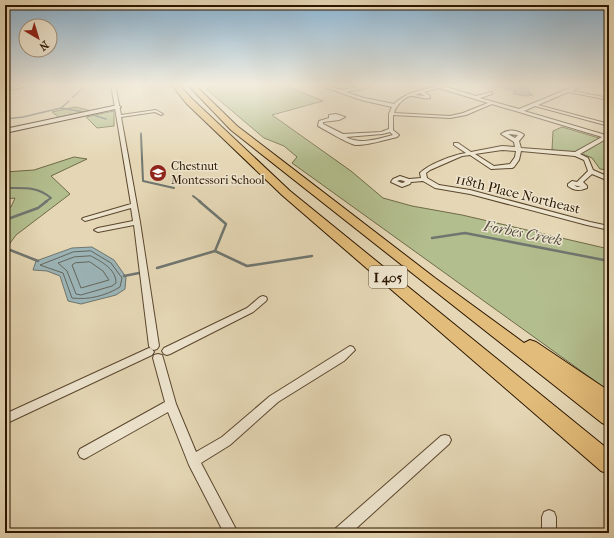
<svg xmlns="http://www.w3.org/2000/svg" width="614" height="538" viewBox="0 0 614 538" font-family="'IM FELL French Canon',serif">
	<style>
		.green { fill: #b3be8e; stroke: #706a47 }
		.water { fill: #9cb6ba; stroke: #6f7670 }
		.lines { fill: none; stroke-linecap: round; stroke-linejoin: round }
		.shore { stroke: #64665d; stroke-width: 1 }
		.stream-far2 { stroke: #6f7670; stroke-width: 1.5 }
		.stream-far1 { stroke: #6f7670; stroke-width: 2 }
		.stream { stroke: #6f7670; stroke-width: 2.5 }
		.street-casing { stroke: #5a462d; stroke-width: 2 }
		.secondary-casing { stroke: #2c1600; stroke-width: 2 }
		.highway-casing { stroke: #2c1600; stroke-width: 2 }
		.street { fill: #eee5cf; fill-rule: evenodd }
		.secondary { fill: #eee5cf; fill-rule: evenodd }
		.highway { fill: #e2bc7a; fill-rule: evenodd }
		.labels { text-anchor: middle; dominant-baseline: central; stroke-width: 3; stroke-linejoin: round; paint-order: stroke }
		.far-poi-label { font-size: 12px; fill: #2c1600; stroke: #eee5cf; text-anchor: start }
		.shield { fill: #eee5cf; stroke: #66543e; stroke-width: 1 }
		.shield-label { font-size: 13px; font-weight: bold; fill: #2c1600 }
		.street-label { font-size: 14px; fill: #2c1600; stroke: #eee5cf }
		.water-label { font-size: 15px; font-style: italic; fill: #534e41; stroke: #eee5cf }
	</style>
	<rect width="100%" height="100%" fill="#e5d7b5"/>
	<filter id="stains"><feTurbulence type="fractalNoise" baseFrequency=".005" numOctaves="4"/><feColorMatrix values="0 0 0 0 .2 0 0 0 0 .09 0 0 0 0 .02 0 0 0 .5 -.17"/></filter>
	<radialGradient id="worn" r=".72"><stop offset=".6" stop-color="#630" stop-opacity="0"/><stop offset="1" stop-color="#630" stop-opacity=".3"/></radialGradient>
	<!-- green -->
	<path class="green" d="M227,84H282L323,101L272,115L351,171L383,198L412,206L462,215L609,249V391L292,163L297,157L284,146L264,138L206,89Z
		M75,107L92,111L60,118L52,112Z
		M114,111V126L97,128L86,117Z
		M562,127L609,141V170L600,169L592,158L585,155L552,150L553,131Z
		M74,157L87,159L51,176L70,194L16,235L5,250V208L11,207L15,198L5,199V172L34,170Z"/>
	<!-- water -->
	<path class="water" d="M488,84H523L528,88V91L533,95L526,96L513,94L516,92C508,87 497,89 488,84Z
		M92,247L114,260L126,277L125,289L116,295L81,304L68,301L60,276L47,271L33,270L36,261L72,248Z"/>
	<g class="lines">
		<!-- shore -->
		<path class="shore" d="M91,251L111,263L122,278L120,287C105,296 89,300 72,298L63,273L40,265L73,252Z
			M91,256C102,262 116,269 116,283L112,286L81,295L76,294L67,271L58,263L74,257Z
			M90,262L103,271L109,280L81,288L72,265L75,263Z"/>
		<!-- stream-far2 -->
		<path class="stream-far2" d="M80,86L81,84
			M73,97L82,89
			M69,101L61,108L84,112
			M93,115L106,119
			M5,119L23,117L61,108
			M141,133V136"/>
		<!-- stream-far1 -->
		<path class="stream-far1" d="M141,135L143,181L174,188
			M5,188C23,188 37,186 51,198L45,202
			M193,196L201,202"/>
		<!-- stream -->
		<path class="stream" d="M199,201L226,224L215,251L247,266L312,256
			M5,220L38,208L47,201
			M432,238L465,233L609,261
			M5,248L38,261
			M157,268L215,251
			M124,276L139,273"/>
		<!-- street casing -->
		<g class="street-casing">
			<path id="street" d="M26,84H36L5,91V89Z
				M111,84H115L121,115L156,110L163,114L161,115L155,112L121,117L140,222L159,346L157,349L154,350L151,349L149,346L134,225L98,232L94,230L98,228L133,221L131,208L85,221L82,219L83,218L131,204Z
				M323,84L341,90L357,87L358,84L364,86L370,84V87L346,92L364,98L394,104C405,93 420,90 435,87L429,84H437L476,96L492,92V94L480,98L519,109L580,84H587L572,91L609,98V100L568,92L538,105L609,124V126L535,106L524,111L609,136V140L606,139L580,154L588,158L593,170L609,177V181L592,174L583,182L587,186V188C580,191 574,191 568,186V184L572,181L577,182L588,171L584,160L575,156L521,151L519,160L514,167L512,168L491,169L470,155L462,156L430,170L426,173L427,178L439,185L470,190L590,222L609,226V230L587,225L470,194L435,188L423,181L411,182L410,184L402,187L391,182L393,179L400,176L409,179L421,178L420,173C429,164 453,155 466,153L454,145V143H458L471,152L502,146L515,147L514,142L501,134C508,129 516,130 523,134L524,135L519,141L521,148L575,152L602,137L492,104L466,115L450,118L393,115V130L399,135L397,137C384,140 369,145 356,145C348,144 326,130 318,126L319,121L329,118V115L336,114L345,117L339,120L323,122V124L343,134L381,132L389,129V114L392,107L361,100L316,84ZM439,88L488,103L463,113L450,116L394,113C396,106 403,98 410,96C416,95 421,100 430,98V96L424,92ZM420,93L425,96L415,95ZM390,132L393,135C378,139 360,145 346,137L382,134ZM508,134L518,135L515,138ZM502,150L516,151L515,157L510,164L494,166L475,154ZM400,180L404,181L405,182L402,183L397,181ZM574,185L581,187H577Z
				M598,84L609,86V88L599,85Z
				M263,296L266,297L267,299L266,301L253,312L170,354L167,355L164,354L162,351L164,348L247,308L260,297Z
				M350,346L353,347L355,350L344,361L278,402L230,445L201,463L238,533H224L189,465L168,412L88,457L84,459L80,457L78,453L80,449L165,402L153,358L154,355L158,354L162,355L163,358L176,404L196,452L222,437L270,396Z
				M149,348L152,349L154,352L152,355L5,424V414Z
				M445,435L449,436L451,440L449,444L351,533H334L336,528L441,436Z
				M549,510L554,512L556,517V533H542V517L544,512Z"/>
		</g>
		<!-- secondary casing -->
		<g class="secondary-casing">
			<path id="secondary" d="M118,105L121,107L120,108L5,133V129Z"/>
		</g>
		<!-- highway casing -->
		<g class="highway-casing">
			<path id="highway" d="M171,84H178L192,99L290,191L609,450V474L601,471L282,195L186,103Z
				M187,84H194L237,126L435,278L524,343L530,340L536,342L609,391V426L602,423L231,130Z"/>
		</g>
		<!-- street -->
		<use href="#street" class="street"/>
		<!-- secondary -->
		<use href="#secondary" class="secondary"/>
		<!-- highway -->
		<use href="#highway" class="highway"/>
	</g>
	<!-- sky -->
	<linearGradient id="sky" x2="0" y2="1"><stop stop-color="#89b5d6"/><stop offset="0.53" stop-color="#f3edde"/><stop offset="1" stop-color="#f3edde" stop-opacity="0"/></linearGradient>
	<rect width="614" height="160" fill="url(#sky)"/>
	<!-- icons -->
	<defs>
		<g id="school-disc" transform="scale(0.9)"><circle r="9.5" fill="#8f2418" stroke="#eee5cf"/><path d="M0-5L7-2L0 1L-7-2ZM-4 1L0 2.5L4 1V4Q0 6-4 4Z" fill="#fff"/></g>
	</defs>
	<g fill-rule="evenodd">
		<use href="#school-disc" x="158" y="173"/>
	</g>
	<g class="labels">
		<!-- far-poi labels -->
		<g class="far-poi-label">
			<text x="171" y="166">Chestnut<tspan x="171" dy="14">Montessori School</tspan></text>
		</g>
		<!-- shield labels -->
		<rect class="shield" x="369" y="266" width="38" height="22" rx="3"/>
		<g class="shield-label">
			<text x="388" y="277">I 405</text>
		</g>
		<!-- street labels -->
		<g class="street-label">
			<text transform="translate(518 194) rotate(14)">118th Place Northeast</text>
		</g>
		<!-- water labels -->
		<g class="water-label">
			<text transform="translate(523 233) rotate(11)">Forbes Creek</text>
		</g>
	</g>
	<!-- margin -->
	<rect width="614" height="538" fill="none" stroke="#e5d7b5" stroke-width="20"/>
	<rect x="6" y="6" width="602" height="526" fill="none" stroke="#2c1600" stroke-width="2"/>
	<rect x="10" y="10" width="594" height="518" fill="none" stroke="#2c1600"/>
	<!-- north arrow -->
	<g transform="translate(38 38) rotate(142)"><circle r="19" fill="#eee5cf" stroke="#a0927c"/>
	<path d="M0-3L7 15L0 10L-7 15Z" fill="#8f2418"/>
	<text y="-6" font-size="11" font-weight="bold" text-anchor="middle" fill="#2c1600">N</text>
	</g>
	<rect width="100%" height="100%" filter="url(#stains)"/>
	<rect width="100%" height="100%" fill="url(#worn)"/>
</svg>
